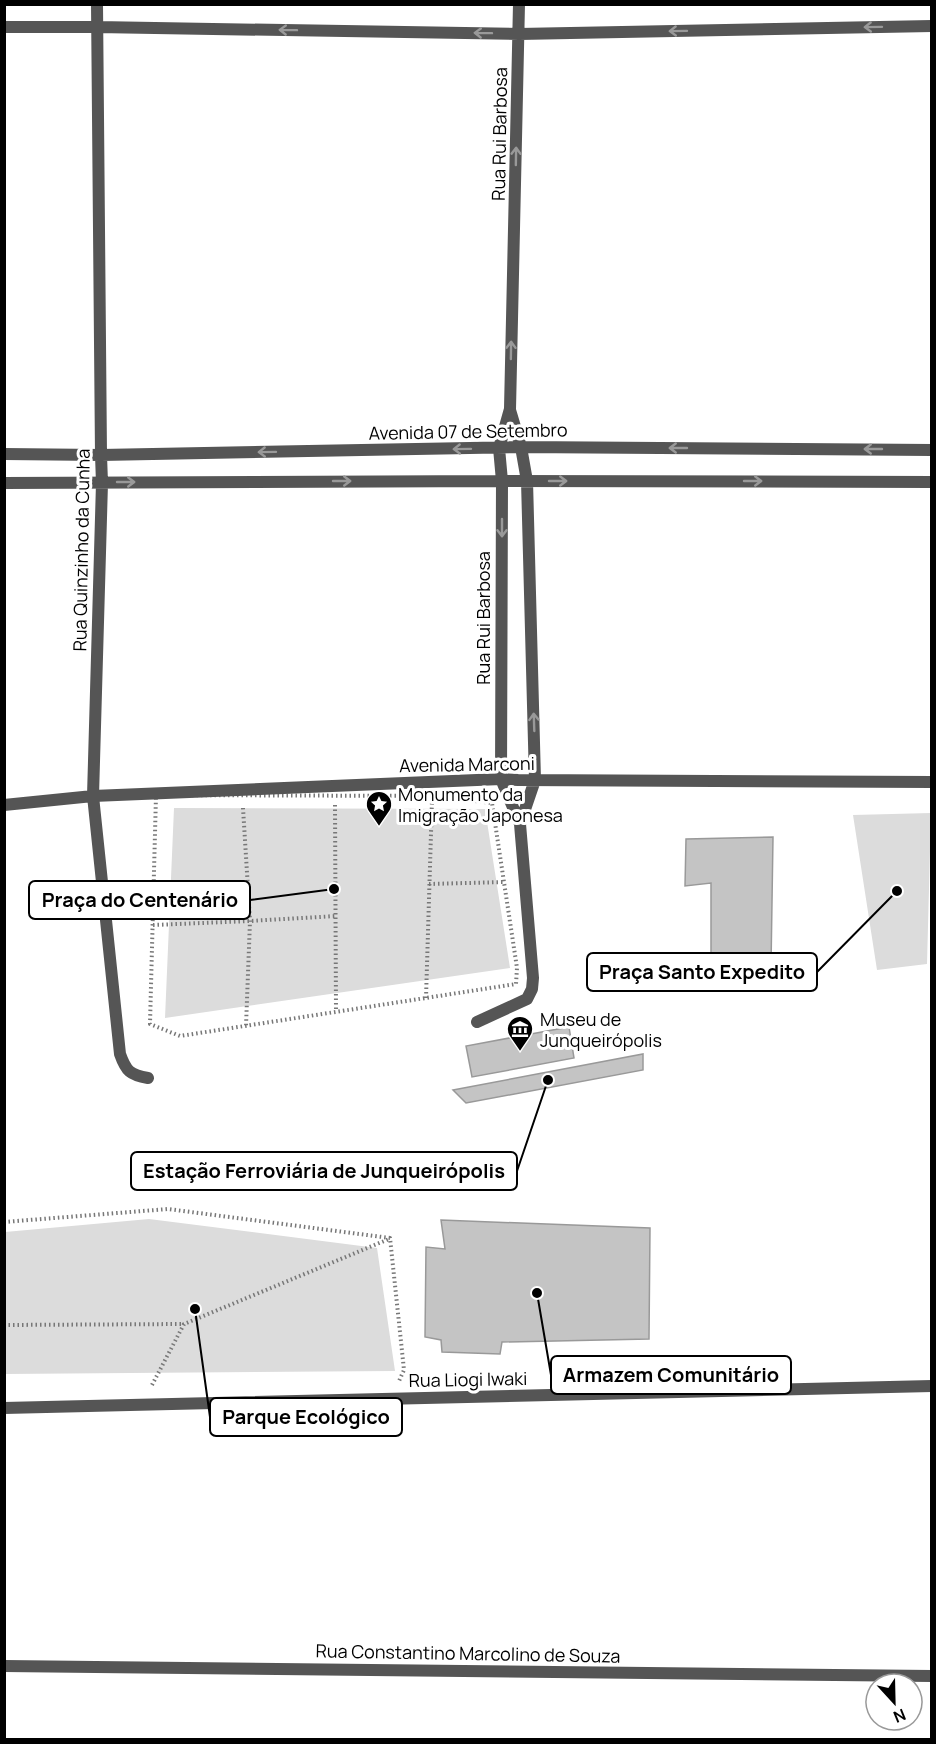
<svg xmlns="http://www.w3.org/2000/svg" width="936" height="1744" viewBox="0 0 936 1744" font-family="Manrope,sans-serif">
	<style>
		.green { fill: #dcdcdc }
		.building { fill: #c4c4c4; stroke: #999; stroke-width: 1.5 }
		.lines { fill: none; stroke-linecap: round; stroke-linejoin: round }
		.path { stroke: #777; stroke-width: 4; stroke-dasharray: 1.5 3; stroke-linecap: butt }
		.street { stroke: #555; stroke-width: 12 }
		.oneway { stroke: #999 }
		.labels { text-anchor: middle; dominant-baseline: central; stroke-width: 6; stroke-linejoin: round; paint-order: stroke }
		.street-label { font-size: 18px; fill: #000; stroke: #fff }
		.poi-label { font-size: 18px; fill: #000; stroke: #fff; text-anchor: start }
		.leader { fill: none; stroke: #000; stroke-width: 2 }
		.callout-dot { fill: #000; stroke: #fff; stroke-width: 2 }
		.callout { fill: #fff; stroke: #000; stroke-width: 2 }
		.callout-label { font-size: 20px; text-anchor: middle; font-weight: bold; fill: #000 }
	</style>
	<rect width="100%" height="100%" fill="#fff"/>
	<!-- green -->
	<path class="green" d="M174,808L485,809L510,968L165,1018Z
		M931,813L927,964L877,970L853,815Z
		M149,1219L377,1248L395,1371L5,1374V1232Z"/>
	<!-- building -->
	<path class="building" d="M773,837L771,967L711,978V883L685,886L686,839Z
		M569,1027L574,1058L472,1077L466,1046Z
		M643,1054V1070L466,1103L453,1090Z
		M441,1220L650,1228L649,1339L502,1342L500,1354L442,1352L441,1340L425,1337L426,1247L445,1249Z"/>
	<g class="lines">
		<!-- path -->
		<path class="path" d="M156,795L432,796L492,803L517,968L516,984L180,1036L150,1024Z
			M335,805L336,1012
			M243,808L250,921L246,1026
			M429,884L504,882
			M153,925L250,921L336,916
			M426,998L432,800
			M4,1222L168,1209L390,1238L404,1370L399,1381
			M4,1325L184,1324
			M152,1385L184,1324L389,1239"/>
		<!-- street -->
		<path class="street" d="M97,4L101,455L102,483L93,796L120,1054C126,1071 130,1075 148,1078
			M4,27H97L519,34L932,26
			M510,410L521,447L527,481L535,780L520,824
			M4,454L101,455L521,447L932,450
			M4,483L502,481L932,482
			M4,805L93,796L501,779L518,780L932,782
			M477,1022L527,999L532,989L533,978L520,824L501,779L502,481L499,448L510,409L519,4
			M4,1408L932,1386
			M4,1666L932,1676"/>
	</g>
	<!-- one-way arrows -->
	<defs><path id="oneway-shaft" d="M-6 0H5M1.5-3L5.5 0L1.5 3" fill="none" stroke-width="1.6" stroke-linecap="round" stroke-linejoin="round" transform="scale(1.5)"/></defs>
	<g class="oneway">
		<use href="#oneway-shaft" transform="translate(873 27) rotate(179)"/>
		<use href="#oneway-shaft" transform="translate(288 30) rotate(-179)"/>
		<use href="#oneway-shaft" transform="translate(678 31) rotate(179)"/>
		<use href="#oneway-shaft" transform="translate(483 33) rotate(-179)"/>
		<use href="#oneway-shaft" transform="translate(516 156) rotate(-89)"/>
		<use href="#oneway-shaft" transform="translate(511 350) rotate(-89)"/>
		<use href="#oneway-shaft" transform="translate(678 448) rotate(-180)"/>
		<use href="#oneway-shaft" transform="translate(462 449) rotate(179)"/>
		<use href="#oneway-shaft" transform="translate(873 449) rotate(-180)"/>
		<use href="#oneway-shaft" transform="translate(267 452) rotate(179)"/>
		<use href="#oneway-shaft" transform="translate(342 481)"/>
		<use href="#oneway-shaft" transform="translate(558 481)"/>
		<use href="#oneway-shaft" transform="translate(753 481)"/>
		<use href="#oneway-shaft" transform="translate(126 482)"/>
		<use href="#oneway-shaft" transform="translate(502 528) rotate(90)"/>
		<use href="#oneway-shaft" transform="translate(534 722) rotate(-92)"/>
	</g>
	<!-- icons -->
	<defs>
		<g id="sight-pin" transform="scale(1.35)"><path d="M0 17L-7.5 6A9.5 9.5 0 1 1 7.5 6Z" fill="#000" stroke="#fff"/><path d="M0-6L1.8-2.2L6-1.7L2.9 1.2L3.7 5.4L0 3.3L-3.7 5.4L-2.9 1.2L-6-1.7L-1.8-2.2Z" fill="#fff"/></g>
		<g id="museum-pin" transform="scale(1.35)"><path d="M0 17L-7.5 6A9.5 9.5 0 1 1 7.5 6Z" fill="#000" stroke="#fff"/><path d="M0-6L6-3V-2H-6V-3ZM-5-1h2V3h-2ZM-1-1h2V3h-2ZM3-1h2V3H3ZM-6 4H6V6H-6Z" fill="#fff"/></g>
	</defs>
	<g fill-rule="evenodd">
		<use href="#sight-pin" x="379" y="804"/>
		<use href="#museum-pin" x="520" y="1029"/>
	</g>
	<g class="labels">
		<!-- street labels -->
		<g class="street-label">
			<text transform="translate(499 134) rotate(-89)">Rua Rui Barbosa</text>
			<text transform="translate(468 431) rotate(-1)">Avenida 07 de Setembro</text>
			<text transform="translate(81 550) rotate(-89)">Rua Quinzinho da Cunha</text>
			<text transform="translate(483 618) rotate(-90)">Rua Rui Barbosa</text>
			<text transform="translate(467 764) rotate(-1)">Avenida Marconi</text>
			<text transform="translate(468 1379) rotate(-1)">Rua Liogi Iwaki</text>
			<text transform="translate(468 1653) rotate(1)">Rua Constantino Marcolino de Souza</text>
		</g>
		<!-- poi labels -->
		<g class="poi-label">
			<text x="398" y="794">Monumento da<tspan x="398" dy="21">Imigração Japonesa</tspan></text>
			<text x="540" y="1019">Museu de<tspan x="540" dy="21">Junqueirópolis</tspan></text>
		</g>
	</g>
	<!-- callouts -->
	<path class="leader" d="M334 889L250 900M897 891L817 972M548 1080L517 1171M537 1293L551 1375M195 1309L210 1417"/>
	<g class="callout-dot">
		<circle cx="334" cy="889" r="6"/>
		<circle cx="897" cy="891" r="6"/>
		<circle cx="548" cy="1080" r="6"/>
		<circle cx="537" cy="1293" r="6"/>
		<circle cx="195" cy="1309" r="6"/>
	</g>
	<g class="callout">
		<rect x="29" y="881" width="221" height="38" rx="6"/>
		<rect x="587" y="953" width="230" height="38" rx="6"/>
		<rect x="131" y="1152" width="386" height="38" rx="6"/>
		<rect x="551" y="1356" width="240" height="38" rx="6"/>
		<rect x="210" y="1398" width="192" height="38" rx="6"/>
	</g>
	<g class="callout-label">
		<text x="140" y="907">Praça do Centenário</text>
		<text x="702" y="979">Praça Santo Expedito</text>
		<text x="324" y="1178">Estação Ferroviária de Junqueirópolis</text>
		<text x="671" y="1382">Armazem Comunitário</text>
		<text x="306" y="1424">Parque Ecológico</text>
	</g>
	<!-- border -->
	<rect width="936" height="1744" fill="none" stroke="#000000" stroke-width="12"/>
	<!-- north arrow -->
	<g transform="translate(894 1702) rotate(158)"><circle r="28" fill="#ffffff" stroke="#999999" stroke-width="1.5"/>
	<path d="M0-4.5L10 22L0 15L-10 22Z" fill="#000000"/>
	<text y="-9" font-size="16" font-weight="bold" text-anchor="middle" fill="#000000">N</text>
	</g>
</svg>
